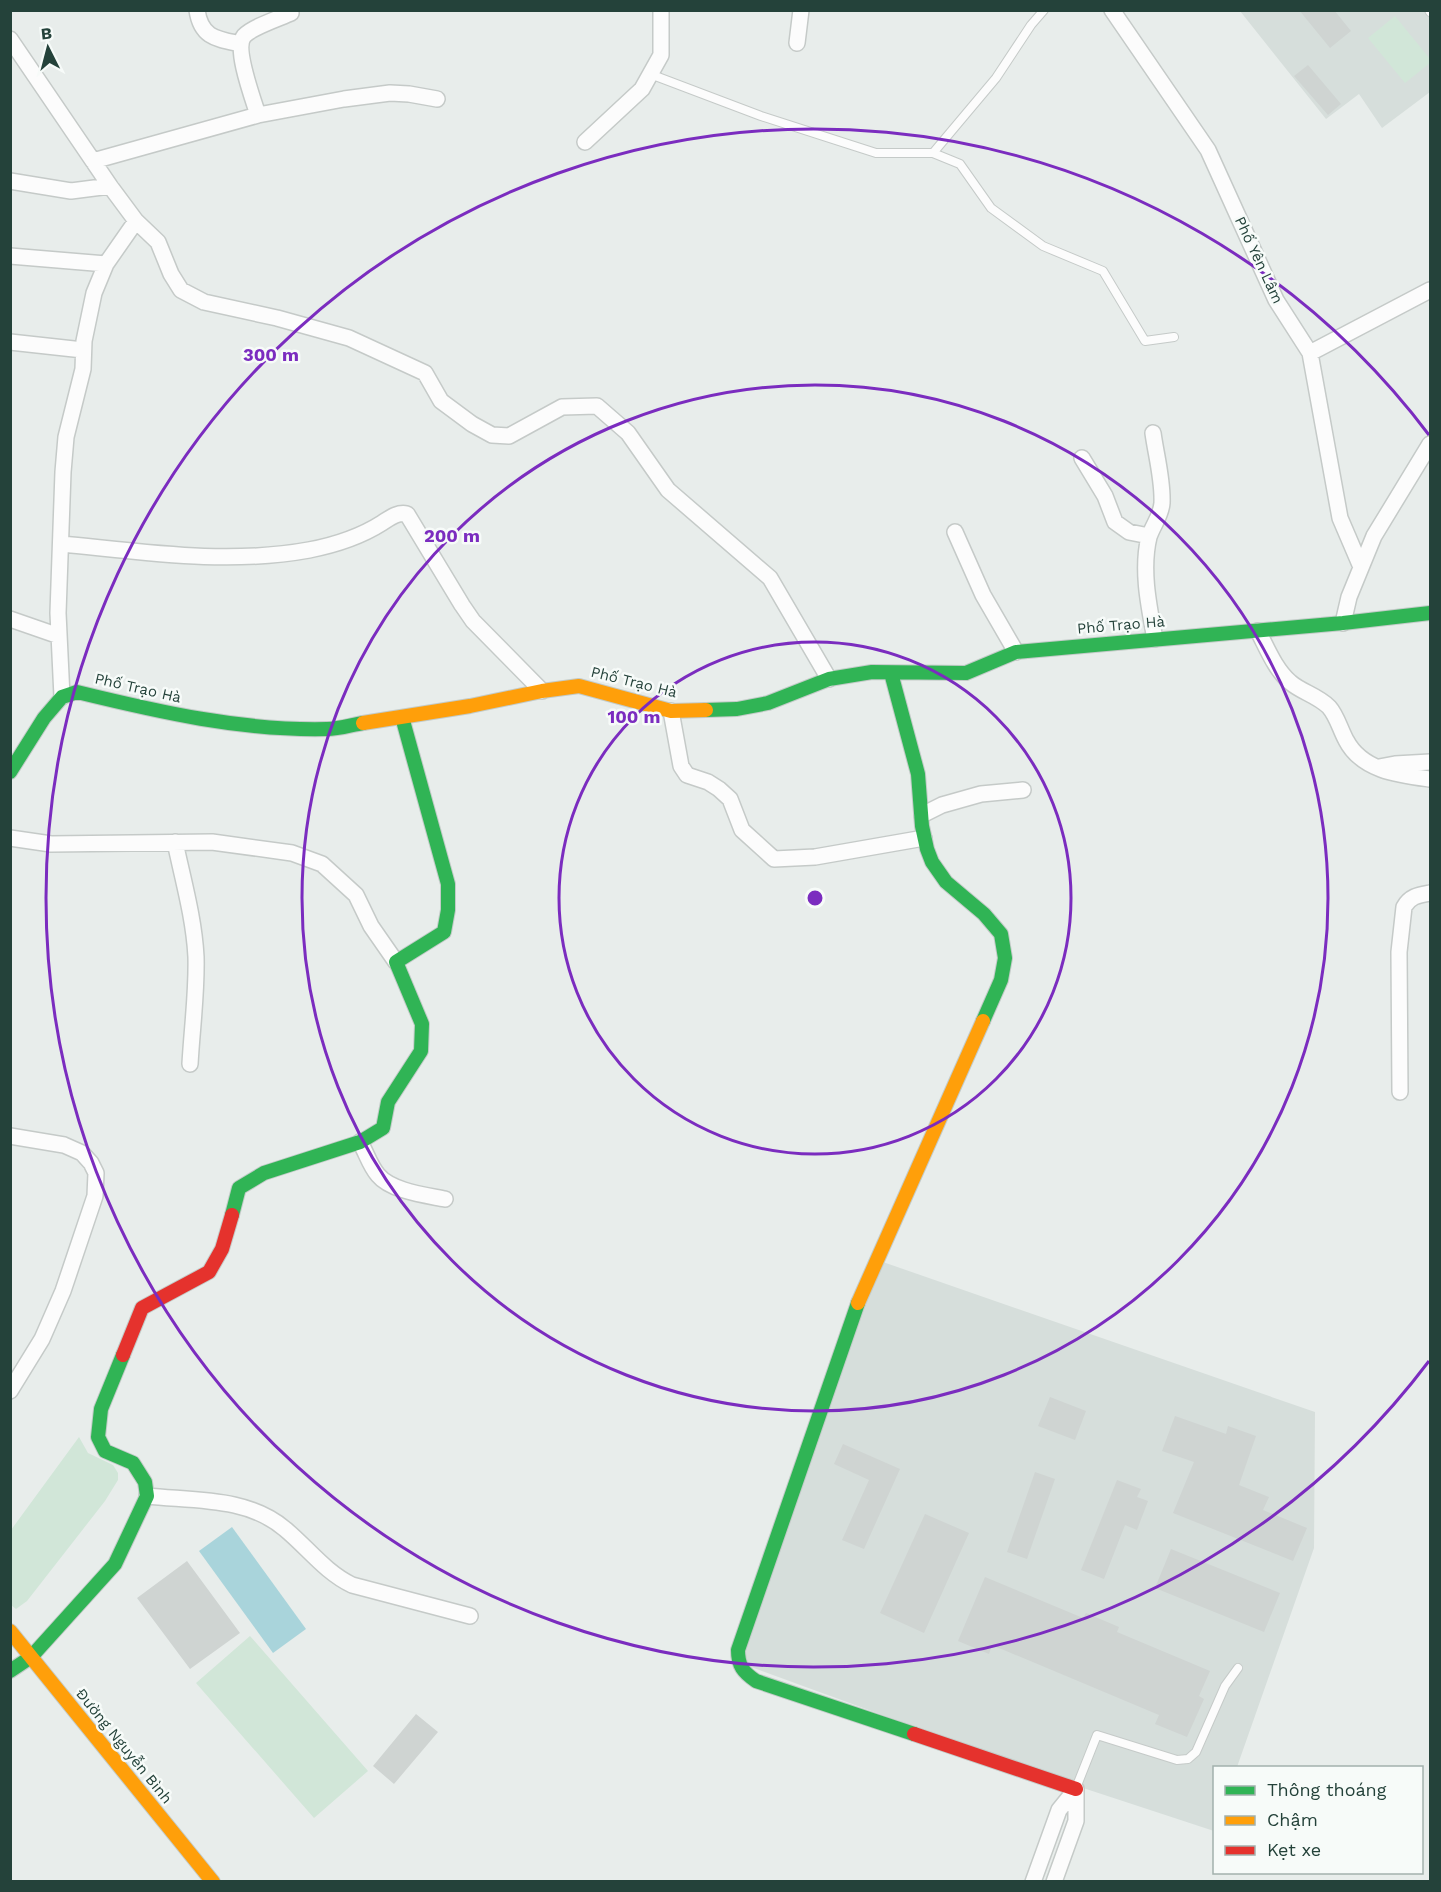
<svg xmlns="http://www.w3.org/2000/svg" width="1441" height="1892" viewBox="0 0 1441 1892" font-family="'Work Sans',sans-serif">
	<style>
		.built { fill: #d6dedb }
		.green { fill: #d1e6d8 }
		.water { fill: #a9d4db }
		.building { fill: #cfd4d2 }
		.lines { fill: none; stroke-linecap: round; stroke-linejoin: round }
		.lane-casing { stroke: #c5cac8; stroke-width: 10 }
		.street-casing { stroke: #c5cac8; stroke-width: 18 }
		.fast-casing { stroke: #c3cbc8; stroke-width: 16 }
		.slow-casing { stroke: #c3cbc8; stroke-width: 16 }
		.jam-casing { stroke: #c3cbc8; stroke-width: 16 }
		.lane { stroke: #fcfcfc; stroke-width: 8 }
		.street { stroke: #fcfcfc; stroke-width: 15 }
		.fast { stroke: #30b455; stroke-width: 14 }
		.slow { stroke: #ff9f0a; stroke-width: 14 }
		.jam { stroke: #e5322d; stroke-width: 14 }
		.ring { fill: none; stroke: #7b2cbf; stroke-width: 3 }
		.labels { text-anchor: middle; dominant-baseline: central; stroke-width: 5; stroke-linejoin: round; paint-order: stroke }
		.street-label { font-size: 15px; fill: #24423a; stroke: #f7fbf9 }
		.centre { fill: #7b2cbf; stroke: #f7fbf9; stroke-width: 3 }
		.ring-label { font-size: 18px; text-anchor: middle; font-weight: bold; fill: #7b2cbf; stroke: #f7fbf9; stroke-width: 5; stroke-linejoin: round; paint-order: stroke }
	</style>
	<rect width="100%" height="100%" fill="#e8edeb"/>
	<!-- built -->
	<path class="built" d="M1240,11H1430V92L1382,128L1359,94L1326,119Z
		M880,1261L1315,1412L1314,1548L1237,1767L1214,1768V1831L1071,1784L732,1660Z"/>
	<!-- green -->
	<path class="green" d="M1395,16L1430,59V63L1405,83L1368,38Z
		M79,1437L88,1453L113,1465L118,1473V1480L105,1501L27,1601L16,1609L11,1605V1530Z
		M250,1636L368,1771L314,1818L196,1683Z"/>
	<!-- water -->
	<path class="water" d="M232,1527L306,1629L273,1653L199,1551Z"/>
	<!-- building -->
	<path class="building" d="M1299,10H1334L1351,31L1330,48Z
		M1308,65L1341,104L1328,115L1294,76Z
		M1050,1397L1086,1411L1075,1440L1038,1426Z
		M1175,1416L1226,1434L1228,1426L1256,1436L1239,1485L1269,1497L1263,1510L1307,1528L1293,1561L1173,1513L1194,1462L1162,1451Z
		M843,1444L900,1469L864,1549L842,1540L869,1480L834,1464Z
		M1035,1472L1055,1479L1027,1559L1007,1552Z
		M1117,1480L1141,1489L1137,1497L1148,1501L1137,1530L1125,1525L1104,1579L1081,1570Z
		M925,1514L969,1533L924,1633L880,1613Z
		M1171,1549L1280,1593L1264,1632L1155,1588Z
		M187,1561L240,1633L190,1669L137,1598Z
		M985,1577L1083,1618L1086,1613L1119,1627L1117,1632L1210,1671L1199,1696L1204,1699L1187,1737L1155,1724L1159,1715L992,1645L989,1654L958,1641Z
		M416,1714L438,1732L394,1784L373,1766Z"/>
	<g class="lines">
		<!-- lane casing -->
		<g class="lane-casing">
			<path id="lane" d="M1429,10L1430,12
				M650,74L761,116L876,153H933L960,164L991,208L1043,246L1103,271L1145,341L1174,337
				M933,153L996,78L1031,25L1044,10
				M1076,1788L1097,1735L1177,1760L1188,1759L1196,1752L1225,1686L1238,1668"/>
		</g>
		<!-- street casing -->
		<g class="street-casing">
			<path id="street" d="M197,10C201,38 217,39 241,44
				M1112,10L1208,150L1276,300L1310,353L1340,518L1361,567
				M10,39L110,186L136,221L158,242L171,274L181,290L204,302L277,318L349,338L425,373L441,401L472,424L492,435L509,436L562,407L597,406L628,433L668,490L770,578L829,679
				M797,43L801,10
				M258,115C253,99 234,48 244,36C252,27 280,18 291,13
				M585,142L642,89L661,55V10
				M93,161L258,115L344,99L390,93L409,94L437,99
				M10,181L71,191L110,186
				M10,256L106,264
				M10,342L83,350
				M1310,353L1430,290
				M1153,433C1156,455 1163,480 1162,503C1161,516 1153,525 1149,537C1141,570 1149,607 1155,639
				M1082,458L1105,496L1115,522L1129,532L1149,536
				M955,532L983,595L1016,652
				M62,544C144,552 227,565 309,550C335,545 360,537 382,523C390,518 397,512 407,514L462,605L473,621L542,691
				M10,619L59,636
				M1343,623L1349,597L1374,536L1430,444
				M1258,631C1267,648 1275,669 1290,682C1301,692 1317,695 1329,707C1337,716 1340,729 1346,740C1362,771 1399,775 1430,779
				M62,697L58,613L63,472L66,437L83,369L84,341L94,293L106,264L136,221
				M671,711L681,766L687,775L708,782L719,789L730,799L742,830L774,859L815,857L924,838
				M1379,767L1395,764L1430,762
				M922,815L942,805L981,794L1023,790
				M10,838L51,844L212,842L292,853L322,864L356,895L371,926L396,962
				M175,842C183,880 194,918 196,957C197,992 192,1028 190,1064
				M1400,1092L1399,952L1404,907C1410,896 1419,895 1430,893
				M10,1136L64,1145L82,1153L91,1163L96,1173L95,1196L63,1291L42,1339L10,1391
				M360,1142C366,1152 370,1166 378,1175C391,1191 425,1195 445,1199
				M147,1496C194,1501 248,1497 285,1529C308,1548 325,1572 352,1585L470,1616
				M1033,1882L1059,1810L1076,1789
				M1054,1882L1076,1821V1789"/>
		</g>
		<!-- fast casing -->
		<g class="fast-casing">
			<path id="fast" d="M891,673L918,774L922,826L927,849L932,862L946,882L984,914L1001,934L1005,958L1001,980L983,1021
				M706,710L737,709L768,703L829,679L872,672L966,673L1016,652L1343,623L1430,613
				M10,772L44,718L62,697L77,692C159,712 242,731 327,729C339,729 351,725 363,723
				M232,1215L239,1188L264,1173L360,1142L383,1128L388,1102L421,1051L422,1024L396,962L444,932L448,910V884L402,717
				M858,1303L738,1650C738,1666 743,1672 756,1681L914,1734
				M10,1671L31,1657L115,1564L147,1496L145,1482L133,1463L105,1451L98,1437L101,1409L123,1355"/>
		</g>
		<!-- slow casing -->
		<g class="slow-casing">
			<path id="slow" d="M363,723L470,706L542,691L579,686L671,711L706,710
				M858,1303L983,1021
				M10,1631L213,1882"/>
		</g>
		<!-- jam casing -->
		<g class="jam-casing">
			<path id="jam" d="M123,1355L142,1308L209,1272L222,1249L232,1215
				M914,1734L1076,1789"/>
		</g>
		<!-- lane -->
		<use href="#lane" class="lane"/>
		<!-- street -->
		<use href="#street" class="street"/>
		<!-- fast -->
		<use href="#fast" class="fast"/>
		<!-- slow -->
		<use href="#slow" class="slow"/>
		<!-- jam -->
		<use href="#jam" class="jam"/>
	</g>
	<!-- distance rings -->
	<g class="ring">
		<circle cx="815" cy="898" r="256"/>
		<circle cx="815" cy="898" r="513"/>
		<path d="M1429 1361A769 769 0 1 1 1429 435"/>
	</g>
	<g class="labels">
		<!-- street labels -->
		<g class="street-label">
			<text transform="translate(1259 260) rotate(65)">Phố Yên Lâm</text>
			<text transform="translate(1121 625) rotate(-5)">Phố Trạo Hà</text>
			<text transform="translate(634 682) rotate(14)">Phố Trạo Hà</text>
			<text transform="translate(138 688) rotate(13)">Phố Trạo Hà</text>
			<text transform="translate(124 1746) rotate(51)">Đường Nguyễn Bình</text>
		</g>
	</g>
	<circle cx="815" cy="898" r="9" class="centre"/>
	<g class="ring-label">
		<text x="271" y="361">300 m</text>
		<text x="452" y="542">200 m</text>
		<text x="634" y="723">100 m</text>
	</g>
	<!-- border -->
	<rect width="1441" height="1892" fill="none" stroke="#24423a" stroke-width="24"/>
	<!-- legend -->
	<rect x="1213" y="1766" width="210" height="108" fill="#f7fbf9" stroke="#a3b1ad" stroke-width="1.5"/>
	<rect x="1225" y="1786" width="30" height="9" fill="#30b455" stroke="#a3b1ad" stroke-width="1.5"/>
	<text x="1267" y="1796" font-size="18" fill="#24423a">Thông thoáng</text>
	<rect x="1225" y="1816" width="30" height="9" fill="#ff9f0a" stroke="#a3b1ad" stroke-width="1.5"/>
	<text x="1267" y="1826" font-size="18" fill="#24423a">Chậm</text>
	<rect x="1225" y="1846" width="30" height="9" fill="#e5322d" stroke="#a3b1ad" stroke-width="1.5"/>
	<text x="1267" y="1856" font-size="18" fill="#24423a">Kẹt xe</text>
	<!-- north arrow -->
	<g transform="translate(48 48) rotate(354)" stroke="#f7fbf9" stroke-width="4.5" paint-order="stroke">
	<path d="M0-4.5L10 22L0 15L-10 22Z" fill="#24423a"/>
	<text y="-9" font-size="16" font-weight="bold" text-anchor="middle" fill="#24423a">B</text>
	</g>
</svg>
